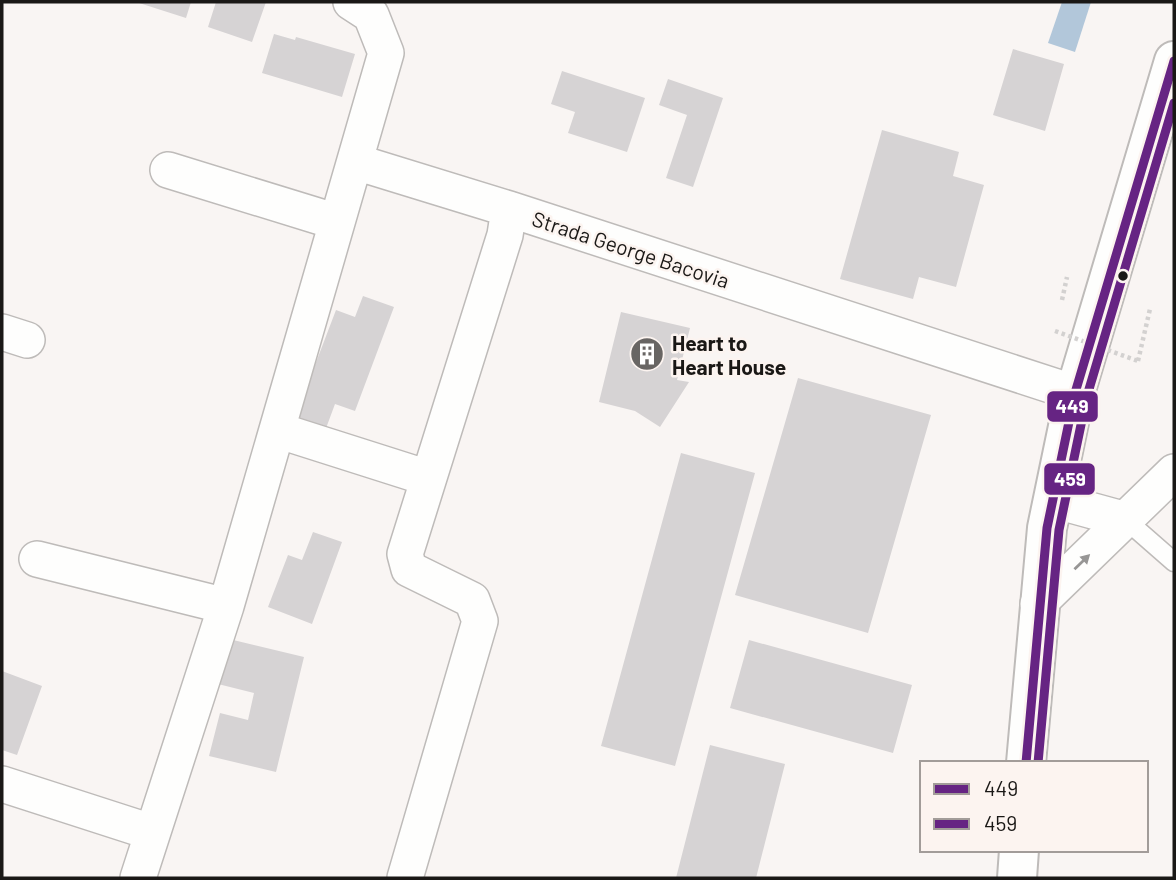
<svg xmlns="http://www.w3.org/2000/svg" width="1176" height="880" viewBox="0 0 1176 880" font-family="Barlow,sans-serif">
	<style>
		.water { fill: #b2c7da }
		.building { fill: #d6d3d4 }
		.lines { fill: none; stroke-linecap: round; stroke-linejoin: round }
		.lane-casing { stroke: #bebbb9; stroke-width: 21 }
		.street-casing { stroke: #bebbb9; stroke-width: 38 }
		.secondary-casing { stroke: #bebbb9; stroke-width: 42 }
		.path { stroke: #d3d1d0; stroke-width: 4.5; stroke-dasharray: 3.5 3.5; stroke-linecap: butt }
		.lane { stroke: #fefefd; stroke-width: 18 }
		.street { stroke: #fefefd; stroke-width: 35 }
		.secondary { stroke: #fefefd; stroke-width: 38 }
		.path-bridge { stroke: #d3d1d0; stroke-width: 4.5; stroke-dasharray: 3.5 3.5; stroke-linecap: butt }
		.bus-1-casing { stroke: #fcf4f0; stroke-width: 14 }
		.bus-2-casing { stroke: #fcf4f0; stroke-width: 14 }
		.bus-1 { stroke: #662483; stroke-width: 9 }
		.bus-2 { stroke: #662483; stroke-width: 9 }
		.oneway { fill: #979695 }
		.bus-dot { fill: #1a1816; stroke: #fcf4f0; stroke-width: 2.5 }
		.labels { text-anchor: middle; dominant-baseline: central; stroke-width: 5; stroke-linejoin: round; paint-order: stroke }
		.street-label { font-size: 21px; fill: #1a1816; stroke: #fcf4f0 }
		.poi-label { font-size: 21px; font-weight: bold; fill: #1a1816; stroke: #fcf4f0; text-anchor: start }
		.line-badge { stroke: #fcf4f0; stroke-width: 2.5 }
		.badge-label { font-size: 19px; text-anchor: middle; font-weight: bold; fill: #fff }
	</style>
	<rect width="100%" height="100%" fill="#f9f5f3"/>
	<!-- water -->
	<path class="water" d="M1062,2H1091L1075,52L1048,43Z"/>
	<!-- building -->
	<path class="building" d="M136,2H191L186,18Z
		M216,2H266L252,42L208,27Z
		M274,34L295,40L296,37L355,54L342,97L262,73Z
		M1013,49L1064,64L1045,131L993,115Z
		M562,71L645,98L627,152L568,133L575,112L551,104Z
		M668,79L723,98L693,187L666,178L687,115L659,105Z
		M882,130L959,152L953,176L984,185L956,287L919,277L913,299L840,279Z
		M363,296L394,307L355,411L335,404L325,431L294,420L336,310L355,317Z
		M621,312L690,328L677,380L689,382L660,427L635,411L599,402Z
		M798,378L931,415L868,633L735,595Z
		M681,453L755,473L675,766L601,746Z
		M313,532L342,542L312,624L268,607L288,555L302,560Z
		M229,639L304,657L276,772L209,756L220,713L248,720L254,693L218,684Z
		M749,640L912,685L893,753L730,708Z
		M2,671L42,686L17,755L2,750Z
		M710,745L785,764L756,878H676Z"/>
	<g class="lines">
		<!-- lane casing -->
		<g class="lane-casing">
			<path id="lane" d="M1126,520L1174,562"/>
		</g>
		<!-- street casing -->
		<g class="street-casing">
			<path id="street" d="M356,162L509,209L1075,393
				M168,170L337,222
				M2,332L27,340
				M277,430L428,478
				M1053,500L1126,520
				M37,559L226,606
				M1038,604L1174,472
				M2,784L151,832
				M138,878L226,606L386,53L371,15L351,2
				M405,878L480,621L472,600L409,569L405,554L505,235L509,209"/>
		</g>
		<!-- secondary casing -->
		<g class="secondary-casing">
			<path id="secondary" d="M1026,763L1047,528L1075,393L1174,61
				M1017,878L1019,850"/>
		</g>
		<!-- path -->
		<path class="path" d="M1062,300L1067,277
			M1138,361L1150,309"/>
		<!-- lane -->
		<use href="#lane" class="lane"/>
		<!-- street -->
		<use href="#street" class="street"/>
		<!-- secondary -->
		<use href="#secondary" class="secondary"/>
		<!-- path-bridge -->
		<path class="path-bridge" d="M1055,331L1138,361"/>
		<!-- bus-1 casing -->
		<g class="bus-1-casing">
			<path id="bus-1" d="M1026,763L1047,528L1075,393L1174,61"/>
		</g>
		<!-- bus-2 casing -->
		<g class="bus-2-casing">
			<path id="bus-2" d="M1038,763L1059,530L1087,396L1174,103"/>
		</g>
		<!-- bus-1 -->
		<use href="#bus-1" class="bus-1"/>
		<!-- bus-2 -->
		<use href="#bus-2" class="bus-2"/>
	</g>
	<!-- one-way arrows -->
	<defs><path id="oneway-solid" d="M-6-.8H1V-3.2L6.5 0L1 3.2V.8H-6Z" transform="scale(1.75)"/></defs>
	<use class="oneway" href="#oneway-solid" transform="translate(1082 562) rotate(-44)"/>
	<!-- icons -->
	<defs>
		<g id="building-disc" transform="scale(1.75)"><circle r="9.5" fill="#686563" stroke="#fcf4f0"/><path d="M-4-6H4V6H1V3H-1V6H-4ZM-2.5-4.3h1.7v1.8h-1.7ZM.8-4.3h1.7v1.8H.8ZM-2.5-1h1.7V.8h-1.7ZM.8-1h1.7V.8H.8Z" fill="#fff"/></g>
	</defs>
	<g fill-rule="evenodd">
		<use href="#building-disc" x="647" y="354"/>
	</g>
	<!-- markers -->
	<circle class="bus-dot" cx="1123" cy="276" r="6"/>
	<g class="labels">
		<!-- street labels -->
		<g class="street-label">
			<text transform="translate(631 249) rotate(18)">Strada George Bacovia</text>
		</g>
		<!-- poi labels -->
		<g class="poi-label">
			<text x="672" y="342">Heart to<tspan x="672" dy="24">Heart House</tspan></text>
		</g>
	</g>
	<g class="line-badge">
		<rect x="1046" y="390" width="53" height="33" rx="7" fill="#662483"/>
		<rect x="1043" y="462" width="53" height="34" rx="7" fill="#662483"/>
	</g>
	<g class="badge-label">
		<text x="1072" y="413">449</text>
		<text x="1070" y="486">459</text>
	</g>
	<!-- border -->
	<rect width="1176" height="880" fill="none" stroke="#1a1816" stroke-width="7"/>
	<!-- legend -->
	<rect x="920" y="761" width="228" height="91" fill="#fcf4f0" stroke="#a29c99" stroke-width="2"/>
	<rect x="934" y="784" width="35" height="10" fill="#662483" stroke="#a29c99" stroke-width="2"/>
	<text x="984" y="796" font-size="21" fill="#1a1816">449</text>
	<rect x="934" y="819" width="35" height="10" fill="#662483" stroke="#a29c99" stroke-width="2"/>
	<text x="984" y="831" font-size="21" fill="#1a1816">459</text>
</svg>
